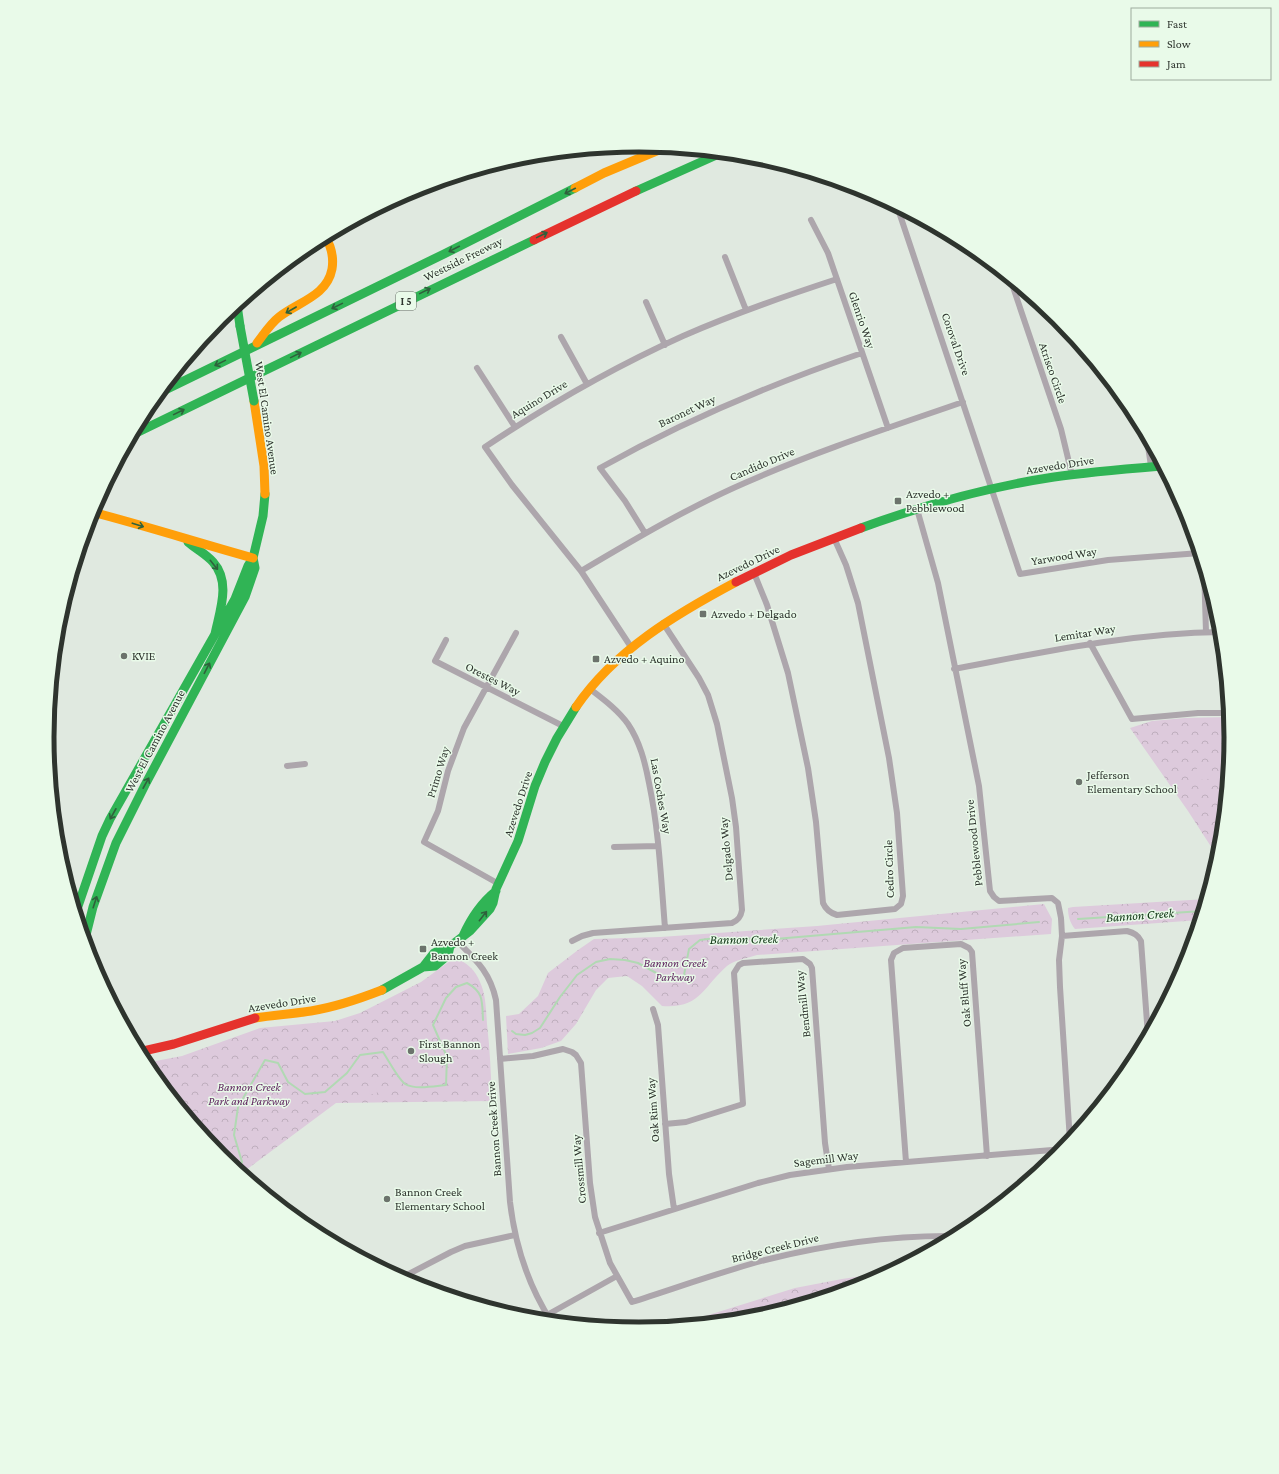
<svg xmlns="http://www.w3.org/2000/svg" width="1279" height="1474" viewBox="0 0 1279 1474" font-family="'Crimson Pro',serif">
	<style>
		.forest { fill: url(#forest-crowns) }
		.pitch { fill: #ddcadc }
		.lines { fill: none; stroke-linecap: round; stroke-linejoin: round }
		.stream { stroke: #b1d9b3; stroke-width: 2 }
		.street { stroke: #ada6ac; stroke-width: 6 }
		.fast { stroke: #30b455; stroke-width: 9 }
		.slow { stroke: #ff9f0a; stroke-width: 9 }
		.jam { stroke: #e5322d; stroke-width: 9 }
		.fast-bridge { stroke: #30b455; stroke-width: 9 }
		.oneway { stroke: #2f613c }
		.poi-dot { fill: #6c736c; stroke: #e9fae9; stroke-width: 1.5 }
		.labels { text-anchor: middle; dominant-baseline: central; stroke-width: 3; stroke-linejoin: round; paint-order: stroke }
		.shield { fill: #e9fae9; stroke: #666f66; stroke-width: 1 }
		.shield-label { font-size: 11px; font-weight: bold; fill: #2e342e }
		.street-label { font-size: 12px; fill: #2e342e; stroke: #e9fae9 }
		.poi-label { font-size: 12px; fill: #2e342e; stroke: #e9fae9; text-anchor: start }
		.park-label { font-size: 12px; font-style: italic; fill: #5e225e; stroke: #e9fae9 }
		.water-label { font-size: 13px; font-style: italic; fill: #0e3413; stroke: #e9fae9 }
		.rim { fill: none; stroke: #2e342e; stroke-width: 5 }
	</style>
	<defs>
		<pattern id="forest-crowns" width="20" height="18" patternUnits="userSpaceOnUse"><rect width="20" height="18" fill="#ddcadc"/><path d="M2 6a3 3 0 1 1 6 0M12 15a3 3 0 1 1 6 0" fill="none" stroke="#beaebd"/></pattern>
	</defs>
	<rect width="100%" height="100%" fill="#e0e9e0"/>
	<!-- forest -->
	<path class="forest" d="M1230,717L1232,737L1221,853L1219,859L1188,811L1130,728L1152,721L1185,718Z
		M1207,899L1200,920L1075,929C1070,923 1068,916 1068,908L1073,907Z
		M1044,904L1052,919L1051,934L757,955C748,958 734,960 727,966C703,987 700,1009 662,1006L642,986L627,976L608,978L596,990L576,1024L561,1041L541,1048L508,1054L506,1016L519,1014L538,996L548,973L578,950L594,939L660,937L817,926Z
		M454,958C466,961 476,971 480,982C486,995 486,1010 487,1024C490,1050 491,1075 492,1101L336,1103L242,1173L220,1156L145,1063L182,1056L260,1028L335,1021L360,1013L421,982Z
		M889,1272L866,1284L755,1318L670,1327L795,1288L842,1279Z"/>
	<!-- pitch -->
	<path class="pitch" d="M1196 772a8 8 0 1 1 16 0a8 8 0 1 1-16 0Z
		M369,1077H375L377,1094H370Z"/>
	<g class="lines">
		<!-- stream -->
		<path class="stream" d="M1078,919L1203,911
			M512,1031L516,1034L525,1035L532,1033L540,1028L560,997L577,975L596,962L610,959L625,960L638,963L669,980H679L684,975L689,949L700,940L716,938L775,939L916,927L961,929L1039,922
			M238,1170L242,1162L234,1135L238,1107L265,1060L278,1063L288,1082L305,1094L325,1092L347,1073L360,1055L383,1052C388,1060 399,1080 405,1084C415,1090 435,1086 446,1085L447,1057L433,1025L446,998L456,987L467,983C484,992 482,1002 483,1020"/>
		<!-- street -->
		<path class="street" d="M897,206L1020,574L1108,560L1200,553
			M811,220L828,253L888,428
			M725,257L746,310
			M1010,278L1061,429L1072,475
			M646,302L665,345
			M561,337L587,384
			M477,368L515,427
			M1146,433L1151,466
			M917,509L938,583L979,786L990,891L994,897L999,901L1052,898L1058,903L1061,918L1062,936L1059,960L1060,987L1070,1141
			M645,533L625,501L600,468C684,421 771,384 862,353
			M1204,568L1206,632
			M581,571C635,539 689,507 747,482C817,451 891,427 963,402
			M754,573L767,605L788,673L808,768L816,822L823,903C826,910 830,913 837,915L895,909L901,904L903,896L897,813L889,758L858,603L846,565L834,538
			M446,640L435,661L563,726
			M1090,643L1132,719L1198,713H1230
			M631,647L581,571L512,485L485,447C548,405 614,367 683,336C733,314 785,296 837,279
			M954,669C1044,652 1130,633 1222,632
			M590,689C603,699 618,710 628,724C640,742 645,762 649,783C659,831 661,879 665,928
			M287,766L305,764
			M614,847L658,846
			M499,884L424,842L438,811L448,771L464,728L516,633
			M1062,936L1127,931C1134,933 1138,935 1141,941L1148,1036
			M457,941C476,960 490,972 496,1000L510,1202C515,1244 528,1285 551,1321
			M572,941L582,936L593,933L732,923C739,920 741,916 742,910L736,827L732,798L717,724L708,695L699,678L663,623
			M653,1009L658,1025L669,1174L674,1209
			M500,1059L533,1056L563,1049L572,1052L576,1055L581,1063L590,1183L595,1217L610,1263L632,1302C676,1288 720,1272 765,1260C828,1244 892,1235 957,1236
			M665,1124L686,1122L743,1104L734,973L739,965L743,963L803,959L810,964L812,968L825,1143L829,1169
			M906,1162L891,960L894,953L903,948L961,944L969,948L972,952L987,1156
			M599,1233L758,1183L790,1175L847,1167L1064,1149
			M401,1278L451,1252L465,1246L515,1235
			M547,1315L617,1276"/>
		<!-- fast -->
		<path class="fast" d="M636,191L721,153
			M237,305L240,326
			M159,393L444,254L575,188
			M132,435L534,240
			M861,528C924,505 988,487 1054,477C1090,472 1127,469 1163,466
			M188,542C196,549 206,554 213,562C231,582 220,610 215,634
			M76,912L102,836L110,819L235,599L248,566L253,558L263,516L265,494
			M463,936C471,918 481,903 496,891
			M85,939L93,907L116,843L145,785L245,597L255,568L253,558
			M423,967L434,953L453,944L470,931L490,909L493,903L496,889L518,841L535,786L545,762L557,738L576,707
			M382,990L423,967L435,966L448,955L450,946"/>
		<!-- slow -->
		<path class="slow" d="M575,188L604,173L666,147
			M257,343C264,334 270,324 279,317C298,302 327,296 332,269C334,257 331,246 325,236
			M254,401L264,466L265,494
			M92,512C146,526 199,543 253,558
			M576,707C615,650 676,614 736,582
			M255,1018C274,1015 292,1014 311,1011C335,1007 359,999 382,990"/>
		<!-- jam -->
		<path class="jam" d="M534,240L636,191
			M736,582L791,555L861,528
			M139,1052L174,1044L255,1018"/>
		<!-- fast-bridge -->
		<path class="fast-bridge" d="M240,326L254,401"/>
	</g>
	<!-- one-way arrows -->
	<defs><path id="oneway-shaft" d="M-6 0H5M1.5-3L5.5 0L1.5 3" fill="none" stroke-width="1.6" stroke-linecap="round" stroke-linejoin="round"/></defs>
	<g class="oneway">
		<use href="#oneway-shaft" transform="translate(570 191) rotate(153)"/>
		<use href="#oneway-shaft" transform="translate(542 235) rotate(-26)"/>
		<use href="#oneway-shaft" transform="translate(454 249) rotate(153)"/>
		<use href="#oneway-shaft" transform="translate(425 291) rotate(-26)"/>
		<use href="#oneway-shaft" transform="translate(337 306) rotate(154)"/>
		<use href="#oneway-shaft" transform="translate(291 310) rotate(150)"/>
		<use href="#oneway-shaft" transform="translate(296 355) rotate(-26)"/>
		<use href="#oneway-shaft" transform="translate(220 363) rotate(154)"/>
		<use href="#oneway-shaft" transform="translate(179 412) rotate(-26)"/>
		<use href="#oneway-shaft" transform="translate(138 525) rotate(18)"/>
		<use href="#oneway-shaft" transform="translate(214 565) rotate(51)"/>
		<use href="#oneway-shaft" transform="translate(207 668) rotate(-63)"/>
		<use href="#oneway-shaft" transform="translate(146 783) rotate(-61)"/>
		<use href="#oneway-shaft" transform="translate(113 814) rotate(119)"/>
		<use href="#oneway-shaft" transform="translate(95 902) rotate(-72)"/>
		<use href="#oneway-shaft" transform="translate(483 916) rotate(-52)"/>
	</g>
	<!-- markers -->
	<g class="poi-dot">
		<rect x="894" y="497" width="8" height="8" rx="2"/>
		<rect x="699" y="610" width="8" height="8" rx="2"/>
		<circle cx="124" cy="656" r="4"/>
		<rect x="592" y="655" width="8" height="8" rx="2"/>
		<circle cx="1079" cy="782" r="4"/>
		<rect x="419" y="945" width="8" height="8" rx="2"/>
		<circle cx="411" cy="1051" r="4"/>
		<circle cx="387" cy="1199" r="4"/>
	</g>
	<g class="labels">
		<!-- shield labels -->
		<rect class="shield" x="396" y="292" width="20" height="18" rx="3"/>
		<g class="shield-label">
			<text x="406" y="301">I 5</text>
		</g>
		<!-- street labels -->
		<g class="street-label">
			<text transform="translate(463 259) rotate(-26)">Westside Freeway</text>
			<text transform="translate(862 320) rotate(71)">Glenrio Way</text>
			<text transform="translate(956 344) rotate(71)">Coroval Drive</text>
			<text transform="translate(1053 373) rotate(71)">Atrisco Circle</text>
			<text transform="translate(539 399) rotate(-31)">Aquino Drive</text>
			<text transform="translate(687 411) rotate(-25)">Baronet Way</text>
			<text transform="translate(267 418) rotate(82)">West El Camino Avenue</text>
			<text transform="translate(762 464) rotate(-23)">Candido Drive</text>
			<text transform="translate(1060 465) rotate(-9)">Azevedo Drive</text>
			<text transform="translate(1064 556) rotate(-9)">Yarwood Way</text>
			<text transform="translate(748 563) rotate(-26)">Azevedo Drive</text>
			<text transform="translate(1085 633) rotate(-9)">Lemitar Way</text>
			<text transform="translate(493 679) rotate(27)">Orestes Way</text>
			<text transform="translate(155 741) rotate(-62)">West El Camino Avenue</text>
			<text transform="translate(438 772) rotate(-73)">Primo Way</text>
			<text transform="translate(661 796) rotate(80)">Las Coches Way</text>
			<text transform="translate(518 804) rotate(-72)">Azevedo Drive</text>
			<text transform="translate(974 843) rotate(-96)">Pebblewood Drive</text>
			<text transform="translate(726 849) rotate(-95)">Delgado Way</text>
			<text transform="translate(889 869) rotate(-92)">Cedro Circle</text>
			<text transform="translate(964 993) rotate(-95)">Oak Bluff Way</text>
			<text transform="translate(282 1003) rotate(-9)">Azevedo Drive</text>
			<text transform="translate(803 1004) rotate(-96)">Bendmill Way</text>
			<text transform="translate(653 1110) rotate(-94)">Oak Rim Way</text>
			<text transform="translate(494 1129) rotate(-94)">Bannon Creek Drive</text>
			<text transform="translate(826 1159) rotate(-7)">Sagemill Way</text>
			<text transform="translate(579 1169) rotate(-95)">Crossmill Way</text>
			<text transform="translate(775 1248) rotate(-14)">Bridge Creek Drive</text>
		</g>
		<!-- poi labels -->
		<g class="poi-label">
			<text x="906" y="494">Azvedo +<tspan x="906" dy="14">Pebblewood</tspan></text>
			<text x="711" y="614">Azvedo + Delgado</text>
			<text x="132" y="656">KVIE</text>
			<text x="604" y="659">Azvedo + Aquino</text>
			<text x="1087" y="775">Jefferson<tspan x="1087" dy="14">Elementary School</tspan></text>
			<text x="431" y="942">Azvedo +<tspan x="431" dy="14">Bannon Creek</tspan></text>
			<text x="419" y="1044">First Bannon<tspan x="419" dy="14">Slough</tspan></text>
			<text x="395" y="1192">Bannon Creek<tspan x="395" dy="14">Elementary School</tspan></text>
		</g>
		<!-- park labels -->
		<g class="park-label">
			<text x="675" y="963">Bannon Creek<tspan x="675" dy="14">Parkway</tspan></text>
			<text x="249" y="1087">Bannon Creek<tspan x="249" dy="14">Park and Parkway</tspan></text>
		</g>
		<!-- water labels -->
		<g class="water-label">
			<text transform="translate(1140 915) rotate(-4)">Bannon Creek</text>
			<text transform="translate(744 939) rotate(-1)">Bannon Creek</text>
		</g>
	</g>
	<!-- crop -->
	<path d="M0 0H1279V1474H0ZM54 737a585 585 0 1 1 1170 0a585 585 0 1 1-1170 0Z" fill="#e9fae9" fill-rule="evenodd"/>
	<path class="rim" d="M54 737a585 585 0 1 1 1170 0a585 585 0 1 1-1170 0Z"/>
	<!-- legend -->
	<rect x="1131" y="8" width="140" height="72" fill="#e9fae9" stroke="#9eab9e"/>
	<rect x="1139" y="21" width="20" height="6" fill="#30b455" stroke="#9eab9e"/>
	<text x="1167" y="28" font-size="12" fill="#2e342e">Fast</text>
	<rect x="1139" y="41" width="20" height="6" fill="#ff9f0a" stroke="#9eab9e"/>
	<text x="1167" y="48" font-size="12" fill="#2e342e">Slow</text>
	<rect x="1139" y="61" width="20" height="6" fill="#e5322d" stroke="#9eab9e"/>
	<text x="1167" y="68" font-size="12" fill="#2e342e">Jam</text>
</svg>
